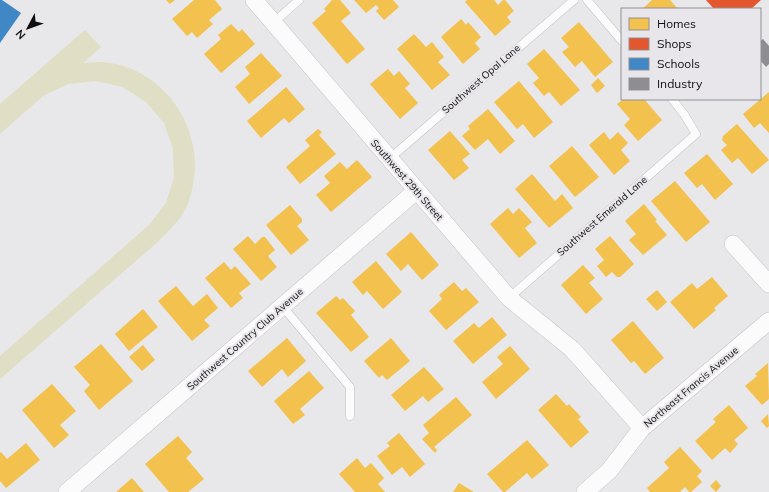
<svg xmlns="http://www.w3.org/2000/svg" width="769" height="492" viewBox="0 0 769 492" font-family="Mulish,sans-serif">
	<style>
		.green { fill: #e0dec4 }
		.homes { fill: #f2c14e }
		.shops { fill: #e4572e }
		.schools { fill: #3f88c5 }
		.industry { fill: #8d8d92 }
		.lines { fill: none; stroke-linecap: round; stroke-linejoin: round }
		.service-casing { stroke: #c4c4c6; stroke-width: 9 }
		.minor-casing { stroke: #c4c4c6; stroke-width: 18 }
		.service { stroke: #fcfbfc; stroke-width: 8 }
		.minor { stroke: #fcfbfc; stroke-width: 17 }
		.labels { text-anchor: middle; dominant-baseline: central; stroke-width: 4; stroke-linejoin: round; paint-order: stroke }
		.street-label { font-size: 10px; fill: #0f0f10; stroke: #e8e6eb }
	</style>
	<rect width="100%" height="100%" fill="#e8e7ea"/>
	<!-- green -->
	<path class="green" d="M85,30L101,47L83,63C88,63 93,62 98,62C153,63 196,113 195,167C194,181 192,195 186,208C180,220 170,229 161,239L0,379V356L149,225L166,203L174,177L173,149L164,123L146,102L123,87L96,81L68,84L43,96L0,134V104Z"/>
	<!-- homes -->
	<path class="homes" d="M166,0H175L170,4Z
		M194,0H215L222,9L209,20L213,24L197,38L192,32L187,36L172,19Z
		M332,0H340L351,13L341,21L365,49L347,64L312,23L326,11L324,9Z
		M354,0H393L399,7L384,20L376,11L379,8L376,5L366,13Z
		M467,0H494L498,5L503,0H505L514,11L507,17L511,22L495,36L465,2Z
		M652,0H670L678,9H642Z
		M461,19L466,25L468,22L481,37L475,43L480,49L463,64L441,37Z
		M579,22L613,62L595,77L582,61L575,67L562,52L569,47L561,38Z
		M231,24L239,32L242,29L255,44L221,73L204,54L221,39L218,35Z
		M414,34L426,47L432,42L444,57L438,62L450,75L432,90L397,49Z
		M544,49L580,90L561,106L549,92L544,96L533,83L539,78L527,64Z
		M261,53L282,76L249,104L235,87L250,74L245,67Z
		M388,69L394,76L399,71L410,84L405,88L418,103L400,119L370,84Z
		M598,78L605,86L597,93L591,85Z
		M519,81L553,122L534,138L523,124L517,129L494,102Z
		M286,87L305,109L289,123L284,118L261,138L247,121Z
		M769,92V133L760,123L754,128L743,114Z
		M624,99H644L662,120L638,141L624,125L630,119L617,104Z
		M488,109L515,141L500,154L488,139L475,150L462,136L470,129L468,126Z
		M737,124L769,160L752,174L738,158L732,163L721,150L727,145L722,140L723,136Z
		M318,129L322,132L319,135L336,154L300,184L286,167L310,146L305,140Z
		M450,131L470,154L462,160L469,168L454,180L428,150Z
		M604,132L610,140L618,132L628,143L621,150L630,161L614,175L589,145Z
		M572,146L599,177L575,197L549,166Z
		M707,154L733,184L715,200L702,184L697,188L684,173Z
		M357,160L372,177L331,212L316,195L330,183L324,176L340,162L347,169Z
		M532,174L555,201L562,194L573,208L549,228L515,189Z
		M675,181L710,222L686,242L651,201Z
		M644,204L657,220L655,221L667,235L643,255L629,240L636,234L625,221Z
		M290,205L302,219V222L297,226L309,240L291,255L266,225Z
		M508,208L513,214L519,208L532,222L525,228L537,243L519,258L490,224Z
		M411,232L439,265L422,280L408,264L401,271L386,254Z
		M248,236L255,244L262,237H265L275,250L268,256L277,267L261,281L233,249Z
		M610,236L634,264L620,277H617L612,272L606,277L597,266L604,260L595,249Z
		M376,261L402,292L383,309L367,291L363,295L352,282Z
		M224,262L231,270L235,266L251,284L239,293L243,298L231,308L205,278Z
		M583,265L595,278L589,283L603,299L586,314L561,285Z
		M712,277L728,296L714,308L716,310L694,329L670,302L692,283L697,289Z
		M454,282L462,291L466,288L479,302L446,330L429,311L442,299L439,295Z
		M176,286L193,306L207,294L218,308L204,320L210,326L192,341L158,301Z
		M657,290L667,302L657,311L646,299Z
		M336,296L340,300L343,298L355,311L351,315L369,337L351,352L316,313Z
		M143,309L158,327L129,351L115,334Z
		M492,317L507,335L473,364L453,341L474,323L479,328Z
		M633,321L664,358L645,374L634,361L631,363L611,340Z
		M287,338L306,361L288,377L282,369L262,387L248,371Z
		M391,338L410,361L387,380L382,375L379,378L364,361Z
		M101,344L133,381L99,410L84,391L90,385L74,367Z
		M143,345L155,360L142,371L129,357Z
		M510,346L530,369L496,399L482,382L503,364L497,357Z
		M768,363L769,399L762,405L745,386L757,376L755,374Z
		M424,367L444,389L428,402L423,396L405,411L391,395Z
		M309,371L324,388L300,409L305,415L293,424L274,401Z
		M52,384L76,411L60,425L69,435L54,448L22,410Z
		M556,394L567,406L569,404L581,417L578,419L589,432L571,448L538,410Z
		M456,397L472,415L434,447L437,450L435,453L422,439L429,433L423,425Z
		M729,405L748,428L734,440L738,444L730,453L725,448L712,460L695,441L716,422L713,419Z
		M768,414L769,426L767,428L761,421Z
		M399,433L425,464L410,477L402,467L392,475L377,456L390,446L387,443Z
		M178,436L192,452L186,458L204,479L188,492H169L145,464Z
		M527,440L549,465L532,479L527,473L505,492H503L487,474Z
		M26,443L40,460L6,488L0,481V453L1,452L7,459Z
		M680,447L702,471L697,476L702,482L691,492H689L685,487L680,492H650L647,488L669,468L664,462Z
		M357,458L365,468L371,463L384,478L378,484L385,492H355L339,474Z
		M132,478L144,492H116Z
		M716,480L721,486L716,492L710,486Z
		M459,483L474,492H453Z"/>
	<!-- shops -->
	<path class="shops" d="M706,0H761L751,9H714Z"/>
	<!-- schools -->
	<path class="schools" d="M0,0H2L21,13L0,43Z"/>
	<!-- industry -->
	<path class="industry" d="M763,39L769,46V64L766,67L760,60V41Z"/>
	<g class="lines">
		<!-- service casing -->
		<g class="service-casing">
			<path id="service" d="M587,0L622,41
				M273,23L299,0
				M389,159L574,0
				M509,298L696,134L684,114L672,99
				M283,307L350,387V416"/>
		</g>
		<!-- minor casing -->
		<g class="minor-casing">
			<path id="minor" d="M254,0L509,298L572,349L642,428
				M733,244L769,284
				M67,492L416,191
				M585,492L609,471L642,428L769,321"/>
		</g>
		<!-- service -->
		<use href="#service" class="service"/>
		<!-- minor -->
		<use href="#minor" class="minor"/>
	</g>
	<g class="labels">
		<!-- street labels -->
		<g class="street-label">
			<text transform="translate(481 79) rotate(-41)">Southwest Opal Lane</text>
			<text transform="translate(407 180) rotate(49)">Southwest 29th Street</text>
			<text transform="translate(602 216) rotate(-41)">Southwest Emerald Lane</text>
			<text transform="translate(245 339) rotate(-41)">Southwest Country Club Avenue</text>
			<text transform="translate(691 387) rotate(-40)">Northeast Francis Avenue</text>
		</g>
	</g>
	<!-- legend -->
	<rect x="621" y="8" width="140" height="92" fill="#e8e6eb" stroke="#919093"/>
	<rect x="629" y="18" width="20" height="12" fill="#f2c14e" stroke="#919093"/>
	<text x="657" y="28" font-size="12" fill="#0f0f10">Homes</text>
	<rect x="629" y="38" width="20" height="12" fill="#e4572e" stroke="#919093"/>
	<text x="657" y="48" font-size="12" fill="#0f0f10">Shops</text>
	<rect x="629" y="58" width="20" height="12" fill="#3f88c5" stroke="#919093"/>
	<text x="657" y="68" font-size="12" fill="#0f0f10">Schools</text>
	<rect x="629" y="78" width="20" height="12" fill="#8d8d92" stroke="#919093"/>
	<text x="657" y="88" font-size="12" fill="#0f0f10">Industry</text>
	<!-- north arrow -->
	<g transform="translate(28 28) rotate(229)" stroke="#e8e6eb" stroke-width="3" paint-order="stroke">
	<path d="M0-3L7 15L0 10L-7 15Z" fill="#0f0f10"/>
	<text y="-6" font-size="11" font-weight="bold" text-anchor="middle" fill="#0f0f10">N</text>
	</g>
</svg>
